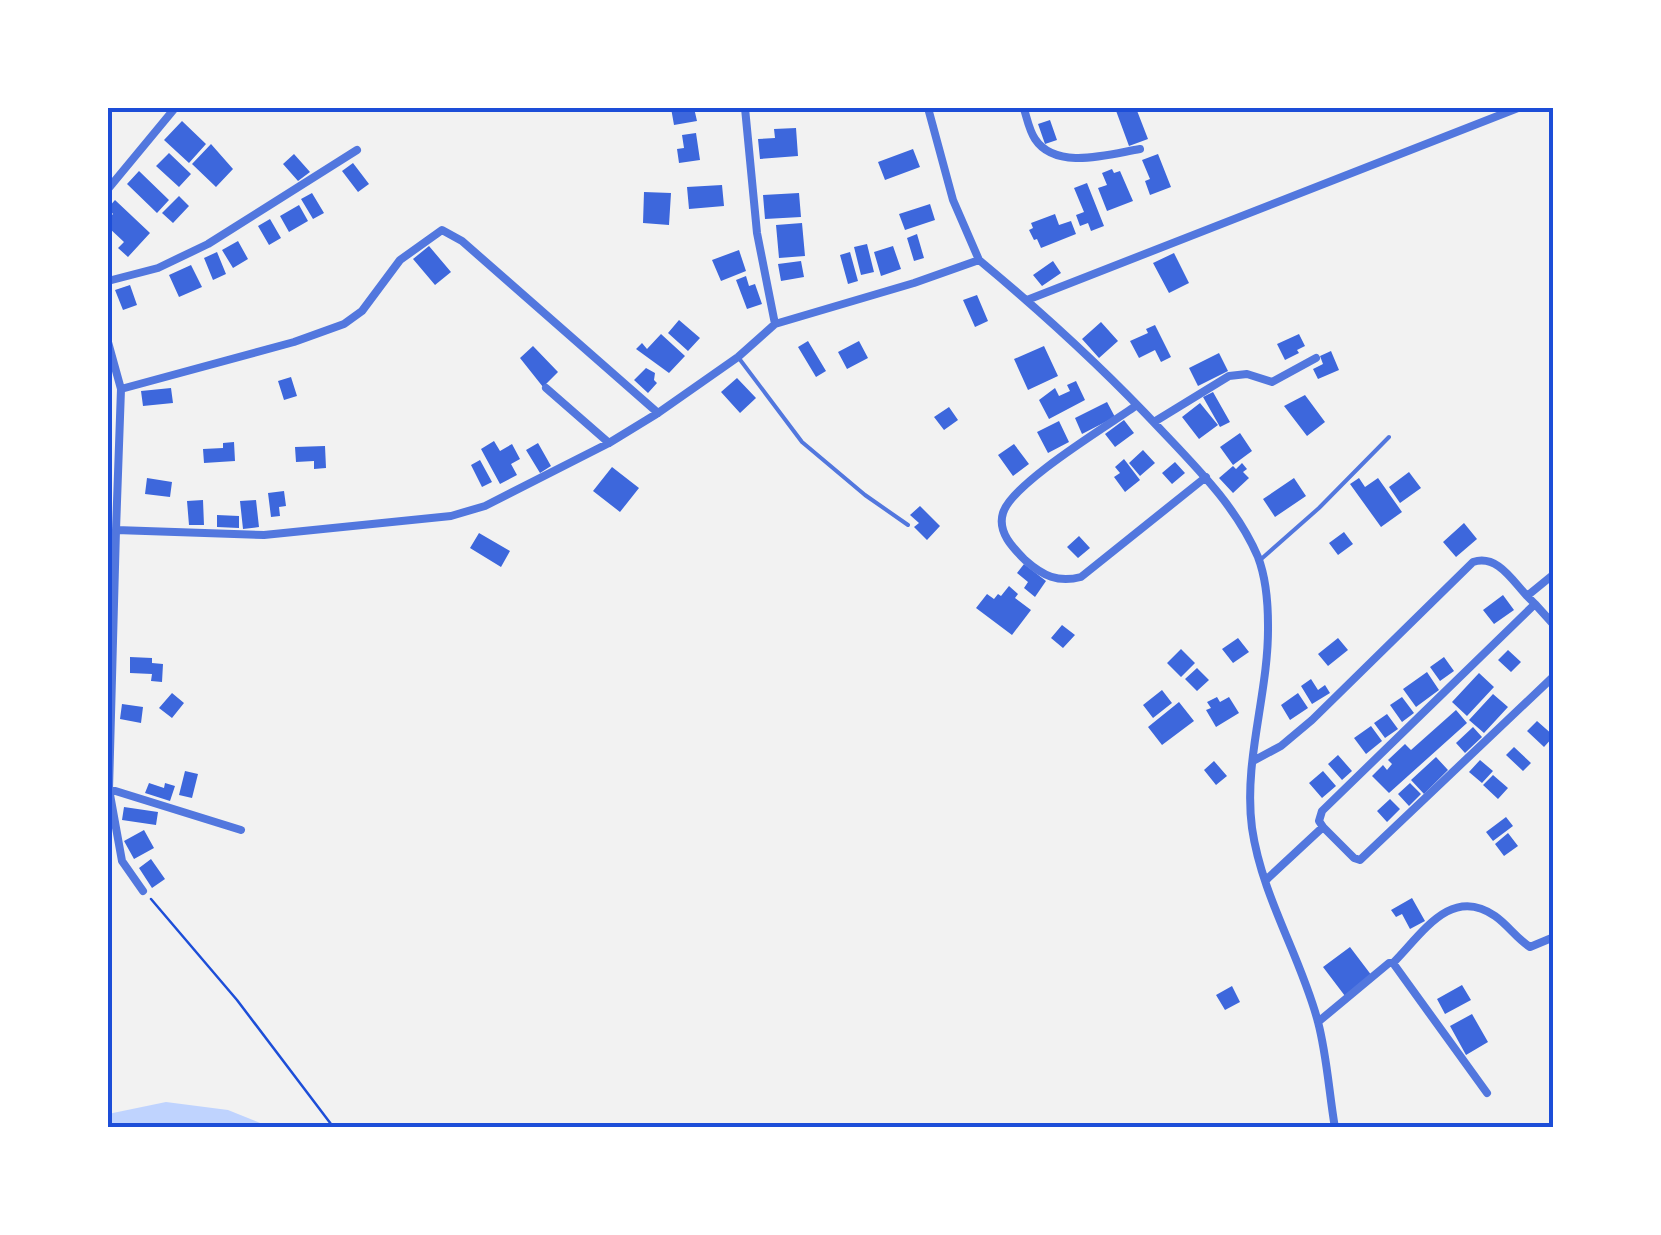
<svg xmlns="http://www.w3.org/2000/svg" width="1661" height="1235" viewBox="0 0 1661 1235" font-family="'Noto Sans',sans-serif">
	<style>
		.water { fill: #bfd3fe }
		.building { fill: #3d67dc }
		.lines { fill: none; stroke-linecap: round; stroke-linejoin: round }
		.path { stroke: #1d4ed8; stroke-width: 2.5 }
		.service { stroke: #5277de; stroke-width: 4 }
		.minor { stroke: #5277de; stroke-width: 8 }
		.neatline { fill: none; stroke: #1d4ed8; stroke-width: 4 }
	</style>
	<rect width="100%" height="100%" fill="#f2f2f2"/>
	<!-- water -->
	<path class="water" d="M166,1102L228,1110L270,1127H108V1114Z"/>
	<!-- building -->
	<path class="building" d="M671,108H694L697,121L674,125Z
		M1115,108H1136L1148,139L1129,146Z
		M1050,120L1057,140L1045,144L1038,124Z
		M182,121L206,144L189,163L164,140Z
		M796,128L798,156L760,159L758,139L775,138L774,129Z
		M696,133L700,160L679,163L677,149L684,148L682,135Z
		M211,144L233,169L216,187L192,164Z
		M913,149L920,167L885,180L878,162Z
		M169,153L191,174L179,187L156,166Z
		M294,154L310,172L298,181L283,164Z
		M1158,154L1171,187L1150,195L1145,181L1150,179L1142,160Z
		M353,163L369,184L358,192L342,171Z
		M1112,169L1114,173L1120,171L1133,201L1107,211L1098,188L1107,185L1102,173Z
		M139,171L169,200L157,213L127,184Z
		M1087,183L1104,226L1091,231L1088,223L1080,226L1076,215L1084,212L1074,188Z
		M722,185L724,206L689,209L687,187Z
		M644,192L671,193L669,225L643,223Z
		M312,193L324,213L313,219L301,199Z
		M799,193L801,217L765,219L763,195Z
		M179,196L189,206L173,223L162,213Z
		M115,200L150,233L128,257L118,248L124,242L108,227V219L113,214L108,208Z
		M930,204L935,220L905,230L899,214Z
		M299,205L308,221L289,232L280,216Z
		M1055,214L1059,225L1071,221L1076,234L1041,248L1037,239L1034,240L1029,230L1033,228L1031,223Z
		M270,219L281,238L269,245L258,226Z
		M802,223L805,256L779,258L776,225Z
		M917,234L924,258L914,261L907,238Z
		M238,241L248,259L233,268L222,250Z
		M867,244L874,272L861,275L854,247Z
		M429,246L451,272L435,285L413,259Z
		M893,246L901,269L881,276L874,252Z
		M739,250L746,271L721,281L712,260Z
		M217,252L226,274L213,280L204,258Z
		M850,252L858,281L848,284L840,255Z
		M1174,253L1189,283L1169,293L1153,263Z
		M801,261L804,277L781,281L778,264Z
		M1053,261L1061,273L1042,286L1033,275Z
		M191,265L202,287L179,297L169,275Z
		M746,276L749,286L755,284L762,304L747,309L736,280Z
		M130,285L137,305L123,310L115,290Z
		M977,295L988,321L975,327L963,300Z
		M679,320L700,338L688,351L668,333Z
		M1101,322L1118,341L1099,358L1082,339Z
		M1155,325L1171,357L1161,362L1155,350L1139,358L1130,341L1148,333L1146,329Z
		M661,334L685,356L669,373L636,349L642,343L647,349Z
		M1299,334L1305,346L1297,350L1299,353L1285,360L1277,344Z
		M808,341L826,371L816,377L798,347Z
		M859,341L868,358L847,369L838,352Z
		M533,346L558,372L543,387L520,358Z
		M1044,346L1058,376L1028,390L1014,359Z
		M1331,351L1339,370L1318,379L1313,369L1323,364L1320,356Z
		M1219,353L1228,371L1198,386L1189,368Z
		M646,368L655,373L654,380L657,383L648,393L634,380Z
		M291,377L297,396L284,400L278,381Z
		M737,378L756,398L740,413L721,392Z
		M1076,381L1085,400L1049,419L1039,400L1055,388L1059,396L1070,391L1067,385Z
		M171,388L173,403L143,406L141,391Z
		M1213,392L1230,422L1220,427L1203,397Z
		M1305,395L1325,422L1307,436L1284,406Z
		M1107,402L1115,417L1082,434L1075,418Z
		M1200,403L1218,425L1199,439L1182,417Z
		M949,407L958,420L944,430L934,417Z
		M1124,420L1134,433L1115,447L1105,434Z
		M1059,421L1069,442L1048,453L1037,432Z
		M1240,433L1252,451L1233,465L1220,447Z
		M494,441L500,451L512,444L520,459L511,464L517,475L500,484L481,449Z
		M234,442L235,461L204,463L203,449L223,448V443Z
		M538,443L551,466L540,473L526,450Z
		M1014,444L1029,464L1013,476L998,455Z
		M325,446L326,468L314,469V461L296,462L295,447Z
		M1143,450L1155,463L1140,476L1129,463Z
		M1124,459L1140,480L1125,492L1114,477L1120,473L1115,467Z
		M480,460L492,482L482,487L471,465Z
		M1175,462L1185,473L1172,484L1162,473Z
		M1242,463L1247,469L1243,472L1249,478L1233,493L1219,478L1233,466L1236,469Z
		M612,467L639,488L620,512L593,491Z
		M1409,472L1421,488L1400,503L1389,487Z
		M147,478L172,482L170,497L145,494Z
		M1294,478L1306,496L1275,517L1263,499Z
		M1359,478L1365,487L1378,478L1402,512L1381,527L1350,484Z
		M284,491L286,506L279,507L280,516L271,517L268,493Z
		M203,500L204,525H189L187,501Z
		M256,500L259,527L243,529L240,501Z
		M920,506L940,526L927,540L914,527L919,523L910,515Z
		M217,515L239,516V528L217,527Z
		M1464,523L1477,539L1456,557L1443,542Z
		M1344,532L1353,544L1338,555L1329,543Z
		M479,533L510,551L501,567L470,548Z
		M1079,536L1090,548L1078,558L1067,547Z
		M1024,564L1046,581L1035,597L1024,588L1028,582L1017,573Z
		M1009,586L1018,594L1015,598L1031,610L1012,635L976,608L987,594L994,599L998,594L1001,596Z
		M1503,595L1514,610L1494,624L1483,610Z
		M1062,625L1075,635L1063,648L1051,638Z
		M1238,638L1249,652L1233,663L1222,649Z
		M1338,638L1348,650L1328,666L1318,654Z
		M1181,649L1195,663L1181,677L1167,663Z
		M1508,650L1521,662L1511,672L1498,660Z
		M130,657L152,658V663L163,664L162,682L151,681L152,674L130,673Z
		M1444,657L1454,671L1440,681L1430,667Z
		M1197,668L1209,680L1197,691L1185,679Z
		M1427,672L1439,690L1416,707L1403,689Z
		M1479,673L1494,687L1467,716L1452,702Z
		M1311,679L1318,690L1325,685L1330,693L1312,704L1301,686Z
		M1162,690L1172,703L1153,718L1143,705Z
		M172,693L184,703L172,718L159,708Z
		M1298,693L1308,708L1290,720L1281,705Z
		M1493,694L1508,707L1484,733L1469,720Z
		M1217,697L1220,702L1229,697L1239,713L1216,727L1206,710L1211,708L1207,702Z
		M1402,697L1414,713L1402,722L1390,705Z
		M1179,702L1194,721L1162,745L1148,727Z
		M122,704L143,707L141,723L120,719Z
		M1456,710L1467,723L1389,793L1372,776L1383,765L1387,770L1392,764L1388,760L1405,744L1411,750Z
		M1387,714L1398,729L1385,738L1374,723Z
		M1537,721L1554,736L1544,747L1527,731Z
		M1371,726L1382,741L1366,754L1354,738Z
		M1473,727L1482,737L1465,753L1456,743Z
		M1514,747L1531,763L1523,771L1506,755Z
		M1338,755L1352,771L1342,780L1328,764Z
		M1436,757L1448,770L1424,794L1411,780Z
		M1480,760L1493,771L1482,783L1469,772Z
		M1214,761L1227,776L1216,785L1204,770Z
		M185,771L198,774L192,798L179,795Z
		M1323,771L1336,786L1322,798L1309,783Z
		M1493,775L1508,788L1498,799L1483,785Z
		M149,783L164,788L165,783L175,786L170,801L145,793Z
		M1410,783L1421,794L1409,806L1398,794Z
		M1390,799L1400,809L1387,822L1377,811Z
		M124,807L158,812L156,825L122,820Z
		M1506,817L1513,826L1493,841L1486,832Z
		M144,830L154,848L134,859L124,841Z
		M1508,833L1518,846L1504,856L1495,844Z
		M151,859L165,879L152,888L139,868Z
		M1412,898L1425,921L1410,929L1402,914L1396,917L1391,910Z
		M1350,947L1372,976L1345,996L1323,967Z
		M1462,985L1471,1000L1445,1014L1437,999Z
		M1232,986L1240,1002L1225,1010L1216,995Z
		M1472,1014L1488,1042L1466,1055L1450,1026Z"/>
	<g class="lines">
		<!-- path -->
		<path class="path" d="M151,899L237,1000L334,1128"/>
		<!-- service -->
		<path class="service" d="M738,357L802,442L865,495L908,525
			M1259,561L1319,508L1389,437"/>
		<!-- minor -->
		<path class="minor" d="M745,108L757,233L775,324
			M1024,109C1027,118 1029,130 1035,139C1056,171 1110,154 1140,149
			M108,189L175,108
			M979,260C1044,314 1105,370 1162,431C1199,470 1237,508 1258,557C1266,578 1268,603 1268,625C1269,693 1243,760 1252,828C1262,897 1301,957 1318,1022C1327,1056 1329,1093 1335,1128
			M108,281L158,268L208,244L357,150
			M1027,300L1518,108
			M108,342L121,389L116,530L264,535L451,516L485,506L609,443L658,413L738,357L775,324L914,283L979,260L953,200L928,108
			M546,388L609,443
			M121,389L294,342L344,324L362,311L400,260L442,230L462,241L658,413
			M1137,405C1109,425 1012,483 1003,513C997,532 1013,548 1025,560C1043,576 1058,583 1081,577L1206,477
			M1154,422L1229,376L1247,374L1272,382L1316,358
			M116,530L109,789L122,861L143,891
			M1535,604L1554,625
			M1253,761L1281,746L1312,720L1473,562C1497,554 1512,580 1527,596
			M109,789L241,830
			M1323,827L1354,858L1360,860L1554,676
			M1266,880L1323,827L1319,821L1322,811L1535,604L1527,596L1554,574
			M1393,963C1422,934 1451,885 1495,916C1508,925 1517,939 1530,947L1554,937
			M1318,1022L1389,963H1393L1487,1093"/>
	</g>
	<!-- border -->
	<rect width="1661" height="1235" fill="none" stroke="#ffffff" stroke-width="220"/>
	<rect x="110" y="110" width="1441" height="1015" class="neatline"/>
</svg>
